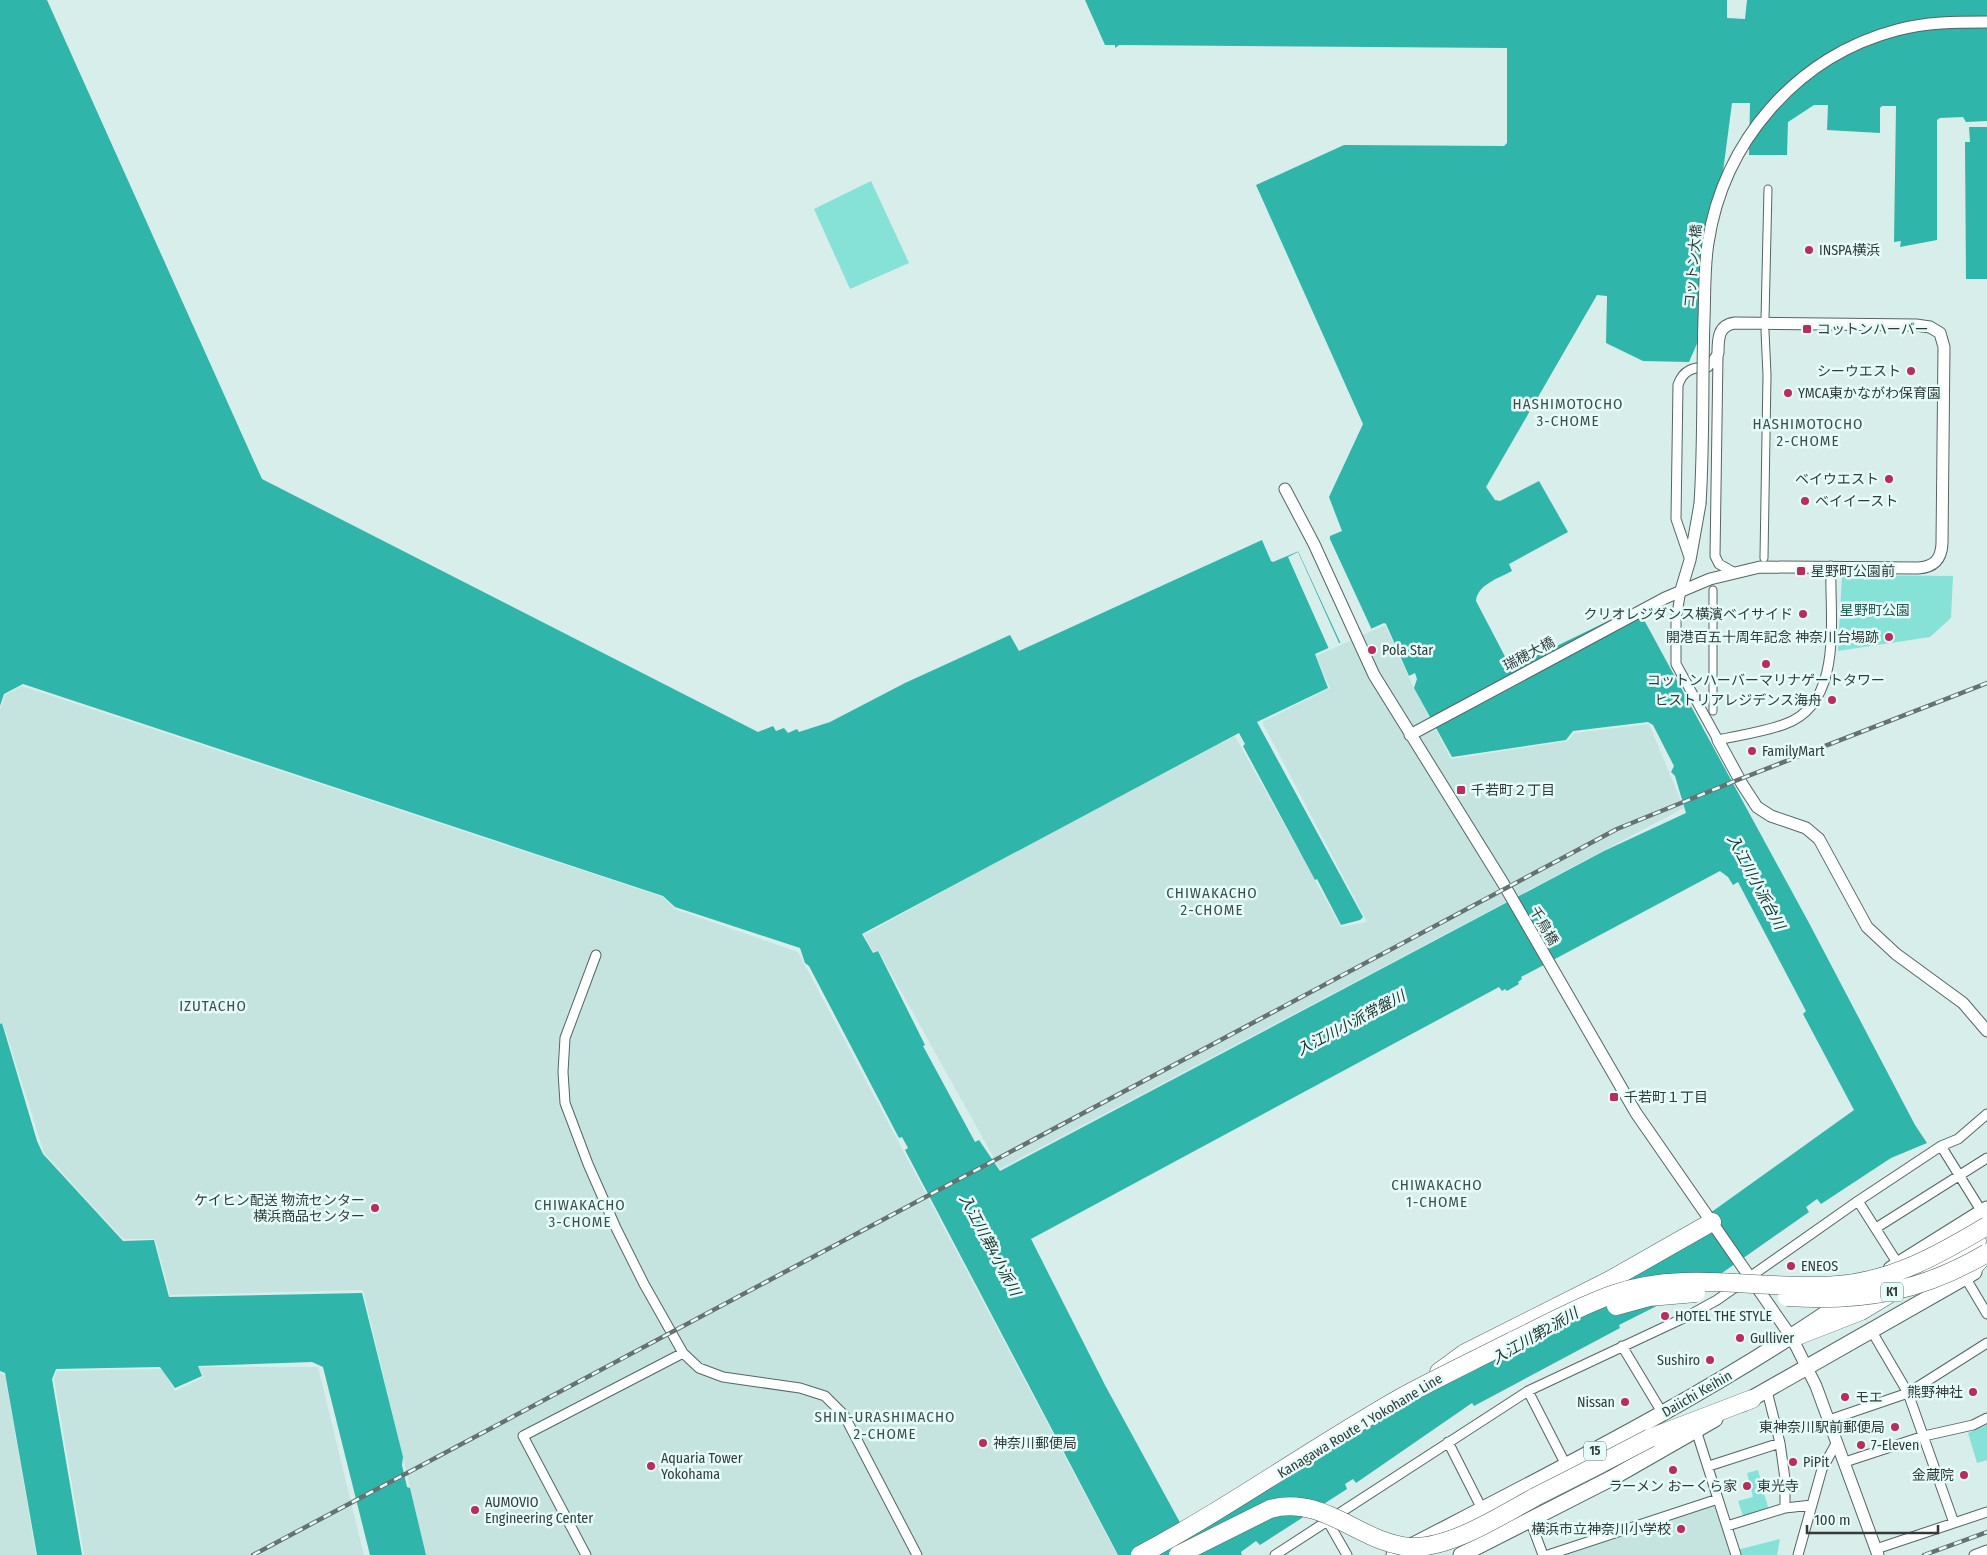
<svg xmlns="http://www.w3.org/2000/svg" width="1987" height="1555" viewBox="0 0 1987 1555" font-family="'Fira Sans Condensed','Noto Sans JP',sans-serif">
	<style>
		.built { fill: #c5e4e0 }
		.green { fill: #86e1d7 }
		.water { fill: #30b5aa; fill-rule: evenodd }
		.pier { fill: #d8eeeb }
		.lines { fill: none; stroke-linecap: round; stroke-linejoin: round }
		.pedestrian-casing { stroke: #536663; stroke-width: 9 }
		.minor-casing { stroke: #536663; stroke-width: 11 }
		.tertiary-casing { stroke: #536663; stroke-width: 13 }
		.trunk-casing { stroke: #536663; stroke-width: 17 }
		.motorway-casing { stroke: #536663; stroke-width: 19 }
		.pedestrian { stroke: #fff; stroke-width: 7 }
		.minor { stroke: #fff; stroke-width: 9 }
		.tertiary { stroke: #fff; stroke-width: 11 }
		.trunk { stroke: #fff; stroke-width: 15 }
		.motorway { stroke: #fff; stroke-width: 18 }
		.rail-casing { stroke: #657271; stroke-width: 4.5 }
		.rail { stroke: #e5fcf8; stroke-width: 2.5; stroke-dasharray: 8; stroke-linecap: butt }
		.tertiary-bridge-casing { stroke: #536663; stroke-width: 13; stroke-linecap: butt }
		.motorway-bridge-casing { stroke: #536663; stroke-width: 19; stroke-linecap: butt }
		.tertiary-bridge { stroke: #fff; stroke-width: 11 }
		.motorway-bridge { stroke: #fff; stroke-width: 18 }
		.poi-dot { fill: #ba2c5b; stroke: #e5fcf8; stroke-width: 2 }
		.labels { text-anchor: middle; dominant-baseline: central; stroke-width: 5; stroke-linejoin: round; paint-order: stroke }
		.shield { fill: #e5fcf8; stroke: #687573; stroke-width: 1 }
		.shield-label { font-size: 12px; font-weight: bold; fill: #323b3a }
		.poi-label { font-size: 14px; fill: #323b3a; stroke: #e5fcf8; text-anchor: start }
		.street-label { font-size: 14px; fill: #323b3a; stroke: #e5fcf8 }
		.park-label { font-size: 14px; fill: #245953; stroke: #e5fcf8 }
		.neighbourhood-label { font-size: 15px; letter-spacing: 1px; fill: #3d4f4d; stroke: #e5fcf8 }
		.water-label { font-size: 15px; font-style: italic; fill: #1a302d; stroke: #e5fcf8 }
	</style>
	<rect width="100%" height="100%" fill="#d8eeeb"/>
	<!-- built -->
	<path class="built" d="M1385,625L1411,682L1451,759L1568,741L1574,733L1649,724L1684,808L1000,1169L878,950L873,952L864,935L1033,842L1235,736L1341,927L1367,922L1262,722L1330,688L1316,656Z
		M22,686L663,897L675,909L798,952L1117,1555H426L363,1290L170,1295L155,1239H123L44,1153L3,1023H0V710L5,695Z
		M198,1367H318L364,1555H84L54,1379L57,1371L162,1369L175,1391L204,1377Z
		M0,1372L5,1376L36,1555H0Z
		M1716,1502L1732,1555H1561Z"/>
	<!-- green -->
	<path class="green" d="M871,181L909,263L850,289L814,209Z
		M1842,575L1953,576L1951,618L1930,637L1838,651Z
		M1987,1425V1460L1977,1463L1968,1433Z
		M1758,1470L1769,1511L1744,1519L1738,1501L1753,1497L1747,1473Z
		M1780,1539L1777,1555H1738L1737,1550Z"/>
	<!-- water -->
	<path class="water" d="M0,0H47L262,479L758,732L773,726L776,731L784,728L788,733L797,729L799,732L830,722L905,683L1010,635L1019,651L1262,540L1271,561L1273,562L1330,538V536L1342,531L1329,497L1363,424L1256,185L1344,145L1504,146L1507,143V48L1119,45L1115,48V45H1105L1085,0H1727V18L1745,19L1747,0H1987V121L1966,122L1963,117L1940,118L1937,120V240L1900,247L1901,241L1894,242L1896,106H1882L1880,108V133L1827,130L1828,105H1814L1788,122L1787,155H1749L1750,103H1732L1702,332L1689,362L1643,361L1606,343L1607,296L1597,295L1486,487L1495,500L1500,501L1539,481L1568,532L1509,564L1512,571C1499,578 1477,585 1476,601L1511,668L1637,607L1809,923L1915,1125L1927,1143L1891,1158L1821,1204L1817,1199L1806,1207L1809,1212L1722,1273L1619,1325L1620,1328L1474,1406L1472,1403L1356,1483L1353,1479L1345,1484L1347,1489L1260,1545L1256,1541L1241,1552L1242,1555H1118L905,1150L908,1148L902,1137L899,1138L809,966L805,963L800,948L675,907L663,896L23,684L4,694L0,706ZM1384,623L1386,624L1409,676L1415,673L1417,679L1414,688L1452,757L1566,740L1573,731L1648,722L1653,725L1674,766L1671,772L1675,776L1686,813L1604,851L1000,1171L979,1140L975,1142L923,1046L925,1045L878,951L873,953L862,934L1239,733L1245,744L1243,746L1315,880L1317,879L1341,925L1360,920L1363,917L1257,722L1328,688L1315,654ZM1720,871L1728,877L1733,885L1738,882L1806,1011L1803,1014L1854,1110L1685,1231L1456,1360L1395,1390L1183,1528L1106,1387L1031,1239L1499,987L1502,991L1505,989L1507,991L1519,984L1518,982L1522,979L1521,977Z
		M1969,127H1987V279H1966L1965,142H1970Z
		M2,1023L37,1141L43,1154L123,1241L154,1240L169,1297L362,1293L403,1457L402,1465L407,1487L410,1488L426,1555H370L323,1367L312,1362L198,1366L202,1376L175,1388L160,1367L56,1369L52,1379L82,1555H37L5,1373L0,1371V1024Z"/>
	<!-- pier -->
	<path class="pier" d="M1329,537L1372,630L1341,644L1298,551Z
		M1298,552L1340,645L1329,649L1288,557Z"/>
	<g class="lines">
		<!-- pedestrian casing -->
		<g class="pedestrian-casing">
			<path id="pedestrian" d="M1765,319L1768,189
				M1764,558L1767,375L1765,331
				M1713,711V590"/>
		</g>
		<!-- minor casing -->
		<g class="minor-casing">
			<path id="minor" d="M1718,356L1715,556L1719,564L1733,572
				M1690,560L1676,519L1678,385C1683,370 1693,367 1708,367L1718,353
				M1681,590L1676,619V664L1718,740C1740,735 1764,732 1785,724C1845,703 1829,615 1831,566
				M596,955L565,1038L563,1072L565,1103L588,1164L616,1228L644,1284L683,1353L699,1368L723,1377L800,1388L825,1396L844,1415L917,1555
				M1941,1146L1982,1212
				M1858,1201L1898,1264
				M1876,1228L1987,1158
				M1965,1277L1987,1314
				M1871,1330L1908,1393L1954,1523
				M1622,1346L1663,1414
				M1528,1391L1567,1467
				M1767,1391L1780,1443L1785,1479V1508
				M1829,1420L1908,1393L1987,1343
				M1696,1430L1718,1499
				M1448,1442L1482,1509
				M1845,1462L1924,1436L1973,1425L1987,1418
				M1709,1466L1780,1443
				M1327,1520L1347,1555
				M1530,1520L1543,1555
				M1727,1526L1785,1508L1812,1505
				M1876,1549L1987,1512
				M586,1555L523,1436L683,1353
				M1275,1555L1528,1391L1688,1316L1717,1300L1858,1201L1941,1146L1958,1139L1987,1114
				M1548,1555L1718,1499L1736,1555
				M1798,1555L1822,1469L1837,1442
				M1974,1555L1987,1550"/>
		</g>
		<!-- tertiary casing -->
		<g class="tertiary-casing">
			<path id="tertiary" d="M1285,489L1314,544L1374,675L1503,883L1636,1113L1792,1338L1816,1386L1878,1555
				M1681,590L1690,560L1700,504
				M1410,735L1665,598L1710,579L1760,567L1918,568C1934,567 1941,560 1942,544L1944,347L1940,333L1930,327L1916,325L1735,323C1718,325 1718,339 1718,353
				M1718,740L1742,784L1757,807L1771,816L1806,828L1819,839L1867,927L1896,954L1963,1003L1987,1031"/>
		</g>
		<!-- trunk casing -->
		<g class="trunk-casing">
			<path id="trunk" d="M1891,1269L1987,1209
				M1742,1404L1974,1272
				M1394,1555C1550,1474 1708,1396 1853,1295
				M1461,1555L1612,1478L1715,1419"/>
		</g>
		<!-- motorway casing -->
		<g class="motorway-casing">
			<path id="motorway" d="M1965,1277L1984,1255
				M1792,1338L1861,1311L1977,1241
				M1439,1372L1465,1353L1610,1280L1712,1222
				M1650,1438L1752,1399"/>
		</g>
		<!-- pedestrian -->
		<use href="#pedestrian" class="pedestrian"/>
		<!-- minor -->
		<use href="#minor" class="minor"/>
		<!-- tertiary -->
		<use href="#tertiary" class="tertiary"/>
		<!-- trunk -->
		<use href="#trunk" class="trunk"/>
		<!-- motorway -->
		<use href="#motorway" class="motorway"/>
		<!-- rail casing -->
		<g class="rail-casing">
			<path id="rail" d="M253,1555L1617,829L1735,781L1987,683
				M1924,1555L1987,1532"/>
		</g>
		<!-- rail -->
		<use href="#rail" class="rail"/>
		<!-- tertiary-bridge casing -->
		<g class="tertiary-bridge-casing">
			<path id="tertiary-bridge" d="M1700,504C1704,442 1702,380 1704,319C1705,294 1704,268 1708,243C1723,142 1797,56 1897,30C1926,22 1957,22 1987,22"/>
		</g>
		<!-- motorway-bridge casing -->
		<g class="motorway-bridge-casing">
			<path id="motorway-bridge" d="M1787,1297C1863,1302 1921,1292 1987,1253
				M1616,1306L1649,1297L1696,1293
				M1140,1555C1230,1507 1312,1448 1400,1398C1437,1378 1475,1360 1512,1341C1546,1325 1579,1306 1614,1294C1687,1269 1762,1291 1837,1285C1893,1281 1940,1254 1987,1226
				M1178,1555L1270,1509C1323,1494 1360,1543 1410,1547C1450,1549 1500,1516 1535,1497C1573,1478 1612,1458 1650,1438"/>
		</g>
		<!-- tertiary-bridge -->
		<use href="#tertiary-bridge" class="tertiary-bridge"/>
		<!-- motorway-bridge -->
		<use href="#motorway-bridge" class="motorway-bridge"/>
	</g>
	<!-- markers -->
	<g class="poi-dot">
		<circle cx="1809" cy="250" r="5"/>
		<rect x="1802" y="324" width="10" height="10" rx="2.5"/>
		<circle cx="1911" cy="371" r="5"/>
		<circle cx="1788" cy="393" r="5"/>
		<circle cx="1889" cy="479" r="5"/>
		<circle cx="1805" cy="501" r="5"/>
		<rect x="1796" y="566" width="10" height="10" rx="2.5"/>
		<circle cx="1803" cy="614" r="5"/>
		<circle cx="1889" cy="637" r="5"/>
		<circle cx="1372" cy="650" r="5"/>
		<circle cx="1766" cy="664" r="5"/>
		<circle cx="1832" cy="700" r="5"/>
		<circle cx="1752" cy="751" r="5"/>
		<rect x="1456" y="785" width="10" height="10" rx="2.5"/>
		<rect x="1609" y="1092" width="10" height="10" rx="2.5"/>
		<circle cx="375" cy="1208" r="5"/>
		<circle cx="1791" cy="1266" r="5"/>
		<circle cx="1665" cy="1316" r="5"/>
		<circle cx="1740" cy="1338" r="5"/>
		<circle cx="1710" cy="1360" r="5"/>
		<circle cx="1973" cy="1392" r="5"/>
		<circle cx="1845" cy="1397" r="5"/>
		<circle cx="1625" cy="1402" r="5"/>
		<circle cx="1895" cy="1427" r="5"/>
		<circle cx="983" cy="1443" r="5"/>
		<circle cx="1861" cy="1445" r="5"/>
		<circle cx="1793" cy="1462" r="5"/>
		<circle cx="651" cy="1466" r="5"/>
		<circle cx="1673" cy="1470" r="5"/>
		<circle cx="1964" cy="1475" r="5"/>
		<circle cx="1747" cy="1486" r="5"/>
		<circle cx="475" cy="1510" r="5"/>
		<circle cx="1681" cy="1529" r="5"/>
	</g>
	<g class="labels">
		<!-- shield labels -->
		<g class="shield">
			<rect x="1881" y="1282.5" width="22" height="19" rx="4"/>
			<rect x="1584" y="1441.5" width="22" height="19" rx="4"/>
		</g>
		<g class="shield-label">
			<text x="1892" y="1292">K1</text>
			<text x="1595" y="1451">15</text>
		</g>
		<!-- poi labels -->
		<g class="poi-label">
			<text x="1819" y="250">INSPA横浜</text>
			<text x="1817" y="329">コットンハーバー</text>
			<text x="1901" y="371" text-anchor="end">シーウエスト</text>
			<text x="1798" y="393">YMCA東かながわ保育園</text>
			<text x="1879" y="479" text-anchor="end">ベイウエスト</text>
			<text x="1815" y="501">ベイイースト</text>
			<text x="1811" y="571">星野町公園前</text>
			<text x="1793" y="614" text-anchor="end">クリオレジダンス横濱ベイサイド</text>
			<text x="1879" y="637" text-anchor="end">開港百五十周年記念 神奈川台場跡</text>
			<text x="1382" y="650">Pola Star</text>
			<text x="1766" y="680" text-anchor="middle">コットンハーバーマリナゲートタワー</text>
			<text x="1822" y="700" text-anchor="end">ヒストリアレジデンス海舟</text>
			<text x="1762" y="751">FamilyMart</text>
			<text x="1471" y="790">千若町２丁目</text>
			<text x="1624" y="1097">千若町１丁目</text>
			<text x="365" y="1200" text-anchor="end">ケイヒン配送 物流センター<tspan x="365" dy="16">横浜商品センター</tspan></text>
			<text x="1801" y="1266">ENEOS</text>
			<text x="1675" y="1316">HOTEL THE STYLE</text>
			<text x="1750" y="1338">Gulliver</text>
			<text x="1700" y="1360" text-anchor="end">Sushiro</text>
			<text x="1963" y="1392" text-anchor="end">熊野神社</text>
			<text x="1855" y="1397">モエ</text>
			<text x="1615" y="1402" text-anchor="end">Nissan</text>
			<text x="1885" y="1427" text-anchor="end">東神奈川駅前郵便局</text>
			<text x="993" y="1443">神奈川郵便局</text>
			<text x="1871" y="1445">7-Eleven</text>
			<text x="661" y="1458">Aquaria Tower<tspan x="661" dy="16">Yokohama</tspan></text>
			<text x="1803" y="1462">PiPit</text>
			<text x="1954" y="1475" text-anchor="end">金蔵院</text>
			<text x="1673" y="1486" text-anchor="middle">ラーメン おーくら家</text>
			<text x="1757" y="1486">東光寺</text>
			<text x="485" y="1502">AUMOVIO<tspan x="485" dy="16">Engineering Center</tspan></text>
			<text x="1671" y="1529" text-anchor="end">横浜市立神奈川小学校</text>
		</g>
		<!-- street labels -->
		<g class="street-label">
			<text transform="translate(1693 266) rotate(-85)">コットン大橋</text>
			<text transform="translate(1529 654) rotate(-28)">瑞穂大橋</text>
			<text transform="translate(1544 926) rotate(60)">千鳥橋</text>
			<text transform="translate(1697 1394) rotate(-30)">Daiichi Keihin</text>
			<text transform="translate(1360 1426) rotate(-31)">Kanagawa Route 1 Yokohane Line</text>
		</g>
		<!-- park labels -->
		<g class="park-label">
			<text x="1875" y="610">星野町公園</text>
		</g>
		<!-- neighbourhood labels -->
		<g class="neighbourhood-label">
			<text x="1568" y="404">HASHIMOTOCHO<tspan x="1568" dy="17">3-CHOME</tspan></text>
			<text x="1808" y="424">HASHIMOTOCHO<tspan x="1808" dy="17">2-CHOME</tspan></text>
			<text x="1212" y="893">CHIWAKACHO<tspan x="1212" dy="17">2-CHOME</tspan></text>
			<text x="213" y="1006">IZUTACHO</text>
			<text x="1437" y="1185">CHIWAKACHO<tspan x="1437" dy="17">1-CHOME</tspan></text>
			<text x="580" y="1205">CHIWAKACHO<tspan x="580" dy="17">3-CHOME</tspan></text>
			<text x="885" y="1417">SHIN-URASHIMACHO<tspan x="885" dy="17">2-CHOME</tspan></text>
		</g>
		<!-- water labels -->
		<g class="water-label">
			<text transform="translate(1756 882) rotate(62)">入江川小派台川</text>
			<text transform="translate(1351 1023) rotate(-28)">入江川小派常盤川</text>
			<text transform="translate(990 1245) rotate(62)">入江川第4小派川</text>
			<text transform="translate(1535 1336) rotate(-30)">入江川第2派川</text>
		</g>
	</g>
	<!-- scale -->
	<path d="M1807 1525v8h131v-8" fill="none" stroke="#323b3a" stroke-width="2.5"/>
	<text x="1814" y="1525" font-size="15" fill="#323b3a" stroke="#e5fcf8" stroke-width="4" paint-order="stroke">100 m</text>
</svg>
